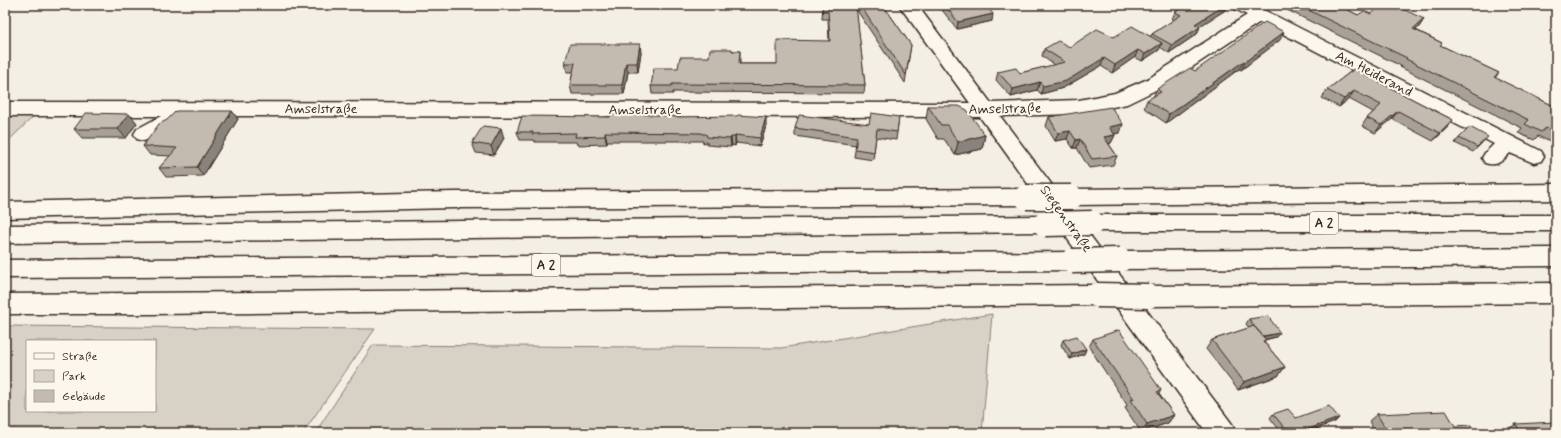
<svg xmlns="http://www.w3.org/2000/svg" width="1561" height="438" viewBox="0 0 1561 438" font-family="Mynerve,sans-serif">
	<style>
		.green { fill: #d8d1c6; stroke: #8a7e72; fill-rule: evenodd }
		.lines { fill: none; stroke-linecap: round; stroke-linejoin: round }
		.minor-casing { stroke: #3b2a1e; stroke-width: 3 }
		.highway-casing { stroke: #3b2a1e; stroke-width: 3 }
		.minor { fill: #fbf7ec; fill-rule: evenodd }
		.highway { fill: #fbf7ec; fill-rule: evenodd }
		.highway-bridge-casing { stroke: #3b2a1e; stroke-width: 27; stroke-linecap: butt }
		.highway-bridge { stroke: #fbf7ec; stroke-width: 24 }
		.wall { fill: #a8a197; stroke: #3b2a1e }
		.shaded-wall { fill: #88837b; stroke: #3b2a1e }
		.building { fill: #c3bbb0; stroke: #3b2a1e }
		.labels { text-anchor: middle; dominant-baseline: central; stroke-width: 4; stroke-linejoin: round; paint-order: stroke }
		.shield { fill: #fbf7ec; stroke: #75685c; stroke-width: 1 }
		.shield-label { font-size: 13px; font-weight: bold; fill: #3b2a1e }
		.street-label { font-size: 14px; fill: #3b2a1e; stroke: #fbf7ec }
	</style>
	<rect width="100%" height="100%" fill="#f3efe4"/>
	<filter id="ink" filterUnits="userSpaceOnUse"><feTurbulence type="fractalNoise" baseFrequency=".025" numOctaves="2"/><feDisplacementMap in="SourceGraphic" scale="8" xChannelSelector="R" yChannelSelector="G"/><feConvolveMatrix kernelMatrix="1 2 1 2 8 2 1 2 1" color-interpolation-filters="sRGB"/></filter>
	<g filter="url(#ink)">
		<!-- green -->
		<path class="green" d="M5,116H34L5,144Z
			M992,314L982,433H315L373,345L781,348Z
			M5,326L375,329L303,433H5ZM27,341H155V411H27Z"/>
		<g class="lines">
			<!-- minor casing -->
			<g class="minor-casing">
				<path id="minor" d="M899,5H917L991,103L1079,100L1115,93L1148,79L1247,15L1235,9L1232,5H1254L1541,151L1544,156L1541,161L1534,163L1510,153C1502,161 1497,167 1485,163L1482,158L1485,153L1494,144L1260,22L1162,87L1127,104L1079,114L1000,116L1232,424L1236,433H1207L980,117L185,116L172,128L144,141L137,139L134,134L137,129L161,116H5V102L970,103Z"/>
			</g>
			<!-- highway casing -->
			<g class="highway-casing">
				<path id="highway" d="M1556,184V200L1071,205L1063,203L1060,197L1063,191L1071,189Z
					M1026,189L1034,191L1037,197L1034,203L1026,205L454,208L5,218V202L454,192Z
					M1092,215H1556V231H1092L1084,229L1081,223L1084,217Z
					M1045,216L1053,218L1056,224L1053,230L1045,232L5,243V225Z
					M1556,248V266L1120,269L1112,266L1109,260L1112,254L1120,251Z
					M1072,252L1080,255L1083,261L1080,267L1072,270L5,278V260Z
					M1556,283V303L1148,306L1140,303L1136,296L1140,289L1148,286Z
					M1097,285L1105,288L1109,295L1105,302L1097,305L149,314H5V294Z"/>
			</g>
			<!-- minor -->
			<use href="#minor" class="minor"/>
			<!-- highway -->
			<use href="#highway" class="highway"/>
			<!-- highway-bridge casing -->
			<g class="highway-bridge-casing">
				<path id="highway-bridge" d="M1026,197H1071
					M1045,224L1092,223
					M1072,261L1120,260
					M1097,295L1148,296"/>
			</g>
			<!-- highway-bridge -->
			<use href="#highway-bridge" class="highway-bridge"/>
		</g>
		<!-- wall -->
		<path class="wall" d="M820,5H883L911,45L905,83L856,9L865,85L864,93L673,92V94H652L651,86L678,68L732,51H740V64H777L829,41L828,19H822L823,5Z
			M938,5H986L992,21L957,29Z
			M1169,5H1227L1224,11L1199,26L1197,34L1169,53L1160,47L1159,50L1142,61L1135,57L1112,73L1101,66L1063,88L1041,94L1037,90L1011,97L996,80L998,72L1020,73L1054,65L1042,56L1044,49L1070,47L1114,37L1151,36L1152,34L1174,20L1172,19L1175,12L1178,10Z
			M1277,5H1338L1358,15L1371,14L1424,19L1419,27L1416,30L1442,43L1440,45L1499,73L1495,78L1556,107V145L1538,136L1534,140L1518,133L1522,128L1400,67L1401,66Z
			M1280,40L1241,70L1239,69L1166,123L1144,108L1147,100L1153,97L1157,89L1195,71Z
			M641,52L638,72H628L624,94H572L570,85L573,72H567L565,63Z
			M1354,69L1453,120L1447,128L1433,141L1392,119L1375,133L1362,126L1367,118L1373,112L1349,99L1339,107L1322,98L1327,90Z
			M928,106L985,135L982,149L955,155L944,139H938L926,119Z
			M232,111L238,119L203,176L166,177L159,168L170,156L150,155L143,146Z
			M635,112L636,115L675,117L766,126L760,146L736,143L735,146L732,145L731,147L707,145V142L703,143V141H607V144L577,145L576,142H535L534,140H520L517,132Z
			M129,114L137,123L126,138H82L74,129Z
			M899,117L896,140L876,137L873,160L854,157L856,145L795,136V128L869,124Z
			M1049,117L1120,133L1114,134L1115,135L1111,143L1109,144L1117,156L1113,165L1089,168L1077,148H1073L1067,139L1055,141L1046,126Z
			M1488,137L1473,152L1455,143L1459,138Z
			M504,138L494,155L476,153L472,143Z
			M1249,319L1276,337L1265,340L1264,342L1285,367L1278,376L1238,390L1206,349L1212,340L1249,328L1246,324Z
			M1093,339L1161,390L1159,394L1174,415L1168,423L1141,432L1125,408L1127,405L1089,347Z
			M1063,340L1086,349L1084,354L1070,359L1061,345Z
			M1273,414L1296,418L1335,422L1304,433H1282L1270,418Z
			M1377,414L1475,432L1505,431L1516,424L1556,433H1375L1369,421Z"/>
		<!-- shaded-wall -->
		<path class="shaded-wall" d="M1225,5H1227L1224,11L1192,31L1195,24Z
			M993,14L992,21L957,29L958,22Z
			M1424,19L1419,27L1407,37L1413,29Z
			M1200,27L1197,34L1169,53L1172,45Z
			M1284,32L1280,40L1241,70L1245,62Z
			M1162,43L1159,50L1142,61L1145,54Z
			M640,44L641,52L638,72L637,63Z
			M1138,50L1135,57L1112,73L1115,65Z
			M1104,58L1101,66L1063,88L1041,94L1043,86Z
			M1244,61L1239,69L1166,123L1169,114Z
			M626,63L628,72L624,94L622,85Z
			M1040,82L1037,90L1011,97L1013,89Z
			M1354,91L1349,99L1339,107L1344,99Z
			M232,111L238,119L203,176L197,167Z
			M1398,111L1392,119L1375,133L1381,125Z
			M129,114L137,123L126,138L118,129Z
			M766,117V126L760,146V138Z
			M1453,120L1447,128L1433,141L1440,133Z
			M1123,124L1120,133L1105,135L1109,127Z
			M501,128L504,138L494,155L491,146Z
			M1070,131L1067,139L1055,141L1058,133Z
			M605,132L607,141V144L605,136Z
			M735,135L736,143L735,146Z
			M985,135L982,149L955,155L958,142Z
			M1115,135L1111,143L1101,145L1104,137Z
			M731,137L732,145L731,147L730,139Z
			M1080,139L1077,148H1073L1076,140Z
			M1280,333L1276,337L1258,341L1261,337Z
			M1086,349L1084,354L1070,359L1072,354Z
			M1285,367L1278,376L1238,390L1244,382Z
			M1174,415L1168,423L1141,432L1147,424Z
			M1339,418L1335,422L1304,433H1297Z"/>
		<!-- building -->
		<path class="building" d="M823,5H856L865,85L672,84V86H651L654,68H678L680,57H709L710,49H732V51H740L739,64H777V40L830,41L828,11H822Z
			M860,5H883L911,45L906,75Z
			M945,5H986L993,14L958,22Z
			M1186,5H1225L1195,24L1200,27L1172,45L1152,34L1181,15L1175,12Z
			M1298,5H1338L1358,15L1364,11L1371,14L1382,5H1394L1424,19L1413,29L1442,43L1440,45L1499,73L1494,77L1556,107V133L1546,128L1541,132L1525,124L1529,120L1406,59L1407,58Z
			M1265,22L1284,32L1245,62L1244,61L1169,114L1147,100L1161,92L1157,89L1190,68L1195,71Z
			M1132,26L1162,43L1145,54L1138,50L1115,65L1104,58L1066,81L1043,86L1040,82L1013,89L998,72L1016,68L1020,73L1065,62L1044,49L1058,41L1070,47L1097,29L1114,37Z
			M570,44H640L637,63H626L622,85H570L575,63H565Z
			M1354,69L1453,120L1440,133L1398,111L1381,125L1367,118L1381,105L1354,91L1344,99L1327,90Z
			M928,106H959L967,110L985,135L958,142L947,125H941Z
			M1111,107L1123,124L1109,127L1115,135L1104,137L1117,156L1092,159L1080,139L1076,140L1070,131L1058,133L1049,117Z
			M176,111H232L197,167L159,168L177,148L143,146L159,124L167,120Z
			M611,112H635V114L674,116V117L737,116L738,115L766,117L760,138L735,135V137H731L730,139L707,137L706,134H702V133L605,132V136L575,137L576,133L532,134L533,132H517L522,116L610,117Z
			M86,113L129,114L118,129H74Z
			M871,113L899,117L897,132L877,129L874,152L855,149L857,137L795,128L799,115L869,124Z
			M483,126L501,128L491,146L472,143Z
			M1470,127L1488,137L1477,147L1459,138Z
			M1268,316L1280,333L1263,336L1254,326L1249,319Z
			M1254,326L1266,340L1263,341L1285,367L1244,382L1212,340Z
			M1119,330L1161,390L1157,392L1174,415L1147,424L1131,400L1134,399L1093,339Z
			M1077,336L1086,349L1072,354L1063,340Z
			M1329,406L1339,418L1297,433H1289L1273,414L1288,409L1296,418Z
			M1446,411L1455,426L1471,425L1475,432L1520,431L1516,424L1556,422V433H1388L1377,414Z
			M1157,429L1160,433H1146Z"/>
	</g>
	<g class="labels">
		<!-- shield labels -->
		<g class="shield">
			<rect x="1310" y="212" width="28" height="22" rx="3"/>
			<rect x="532" y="254" width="28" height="22" rx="3"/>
		</g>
		<g class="shield-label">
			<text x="1324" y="223">A 2</text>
			<text x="546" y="265">A 2</text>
		</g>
		<!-- street labels -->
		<g class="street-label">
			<text transform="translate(1374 74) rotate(27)">Am Heiderand</text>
			<text x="321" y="109">Amselstraße</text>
			<text transform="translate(1005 109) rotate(-1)">Amselstraße</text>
			<text x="645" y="110">Amselstraße</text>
			<text transform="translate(1066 219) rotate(54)">Siegenstraße</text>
		</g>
	</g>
	<!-- margin -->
	<rect width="1561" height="438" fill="none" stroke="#fbf7ec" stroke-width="20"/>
	<rect x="10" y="10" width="1541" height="418" fill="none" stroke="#3b2a1e" stroke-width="1.5" filter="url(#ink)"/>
	<!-- legend -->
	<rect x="26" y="340" width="130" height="72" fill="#fbf7ec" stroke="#aea59a"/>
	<rect x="34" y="353" width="20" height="6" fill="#fbf7ec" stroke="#aea59a"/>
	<text x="62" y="360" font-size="12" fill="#3b2a1e">Straße</text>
	<rect x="34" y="370" width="20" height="12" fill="#d8d1c6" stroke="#aea59a"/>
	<text x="62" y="380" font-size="12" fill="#3b2a1e">Park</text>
	<rect x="34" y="390" width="20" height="12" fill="#c3bbb0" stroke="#aea59a"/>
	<text x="62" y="400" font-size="12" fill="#3b2a1e">Gebäude</text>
</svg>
